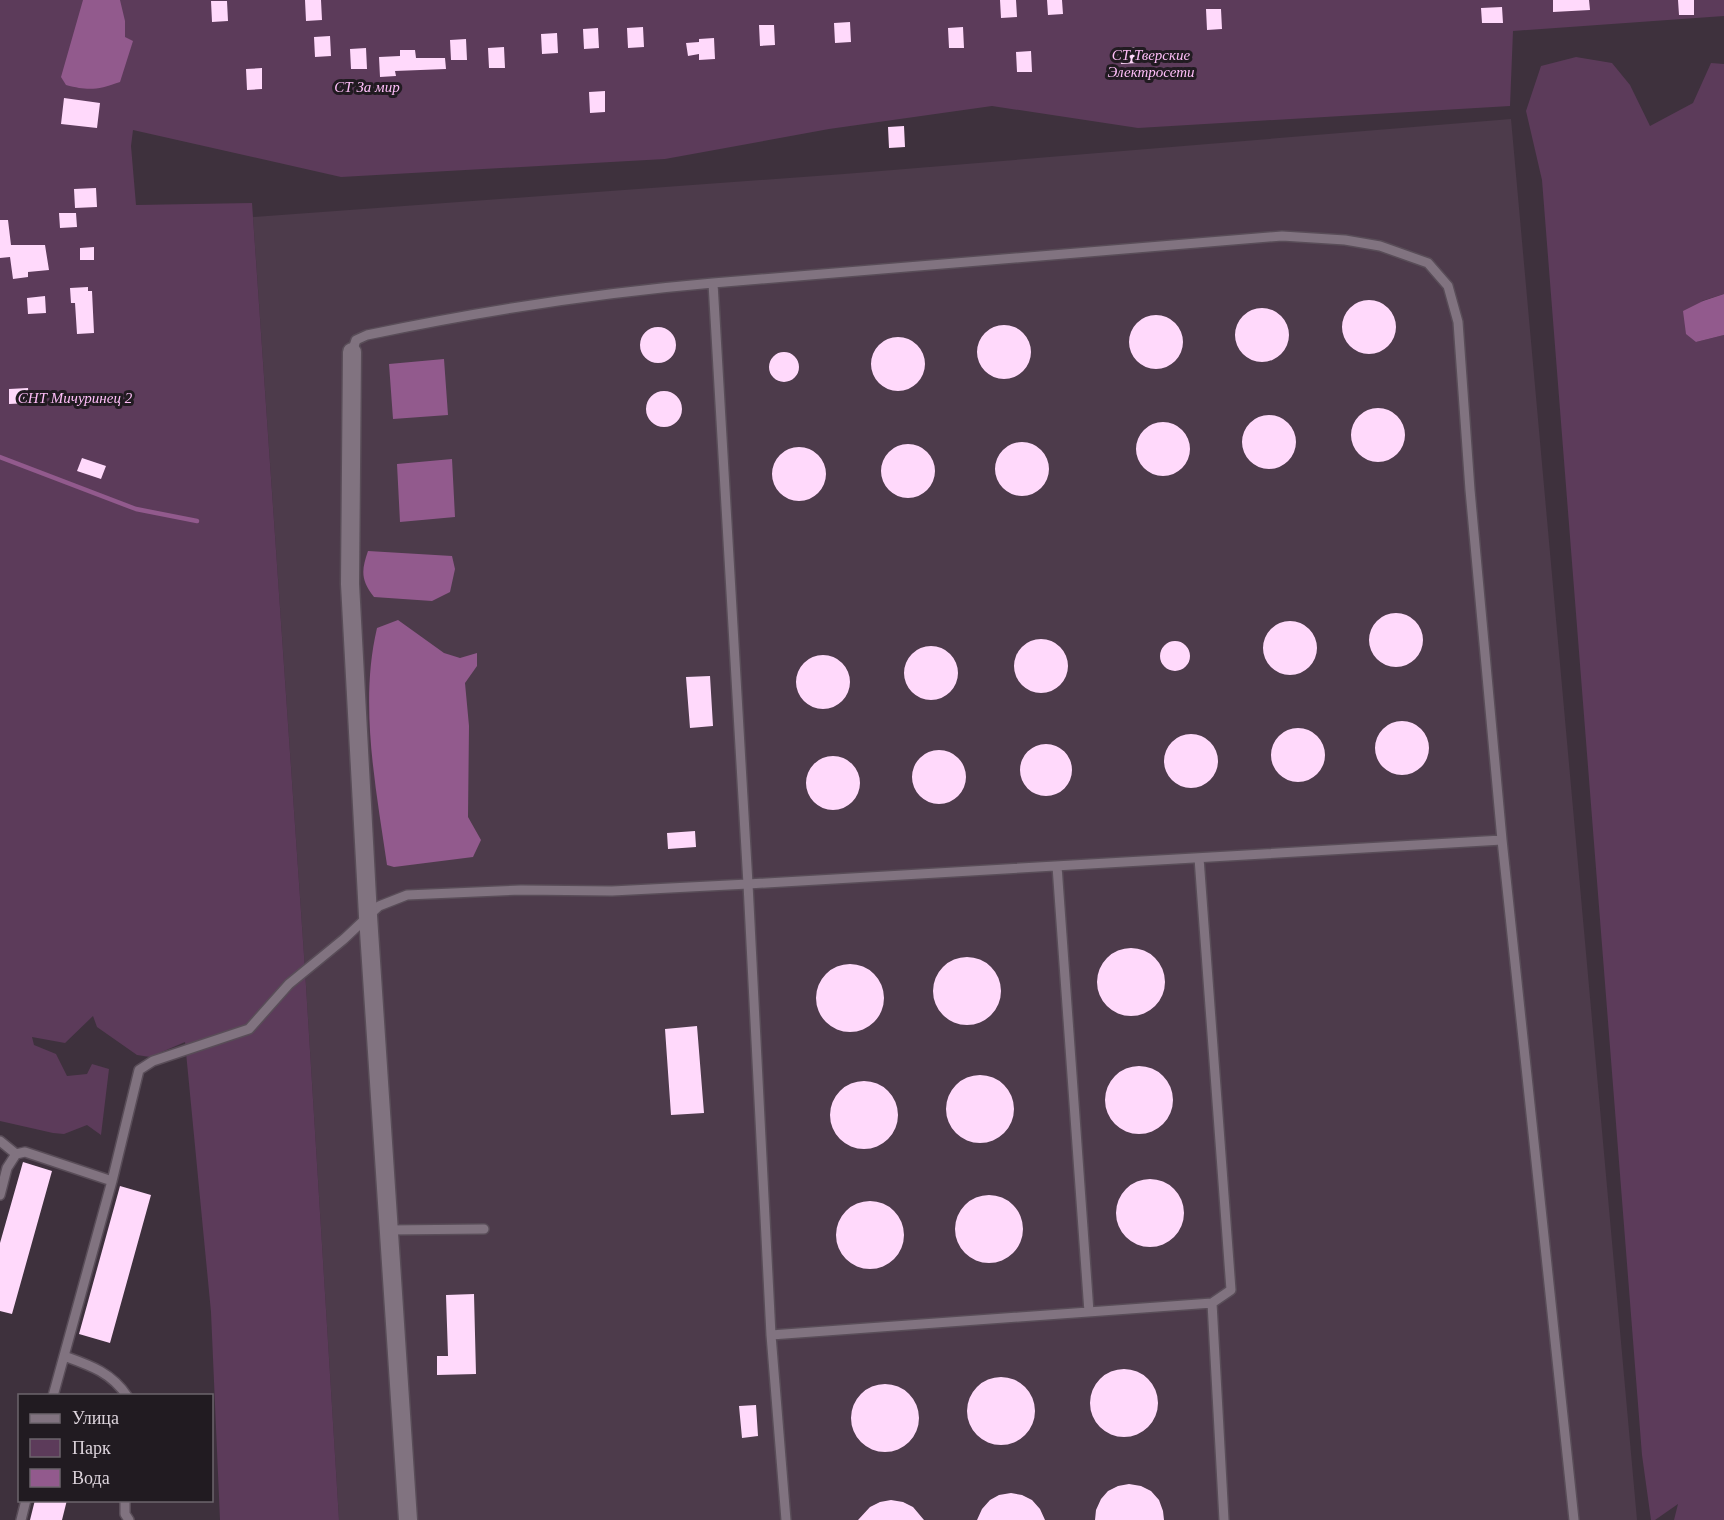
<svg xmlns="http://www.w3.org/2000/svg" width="1724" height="1520" viewBox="0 0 1724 1520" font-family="Georgia,serif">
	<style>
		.built { fill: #4d3b4b }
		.green { fill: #5c3b5a }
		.water { fill: #925a8d }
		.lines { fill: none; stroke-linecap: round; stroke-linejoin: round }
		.stream { stroke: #925a8d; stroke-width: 4.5 }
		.building { fill: #ffd9fb }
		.lane-casing { stroke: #594d58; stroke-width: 12 }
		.street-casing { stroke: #594d58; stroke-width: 21 }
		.lane { stroke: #817380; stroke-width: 9 }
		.street { stroke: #817380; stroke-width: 18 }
		.labels { text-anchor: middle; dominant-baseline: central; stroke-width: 6; stroke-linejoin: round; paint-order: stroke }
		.park-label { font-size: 15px; font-style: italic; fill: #febef8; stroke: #211b21 }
	</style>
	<rect width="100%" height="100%" fill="#3e313d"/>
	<!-- built -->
	<path class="built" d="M1511,119L1637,1520H339L305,970L253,217L844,174Z"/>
	<!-- green -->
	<path class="green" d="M0,0H1724V16L1513,31L1510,106L1138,128L992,106L829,129L665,159L341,177L133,130L131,146L136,205L252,203L305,970L339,1520H220L211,1312L185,1042L150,1057L137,1055L97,1027L93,1016L65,1043L32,1037L34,1045L56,1054L67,1076L87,1074L92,1064L109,1069L101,1135L87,1125L64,1134L53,1133L0,1121Z
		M1576,57L1612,63L1630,85L1650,126L1693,103L1711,63L1724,64V294L1702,301L1696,342L1724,335V1520H1674L1678,1504L1655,1520H1651L1642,1455L1542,180L1526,111L1541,66Z"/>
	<!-- water -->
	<path class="water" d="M83,0H120L125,21V37L133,41L120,82C97,90 89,91 66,85L61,77Z
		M1724,294V335L1696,342L1686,334L1683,311L1703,301Z
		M444,359L448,415L393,419L389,364Z
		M452,459L455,517L400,522L397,464Z
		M368,551L452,556L455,569L450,592L432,601L374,597C361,580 361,571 368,551Z
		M398,620L444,653L460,658L477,653V666L465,683L469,726L468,817L481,840L473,857L394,867L387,865C376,788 359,705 377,628Z"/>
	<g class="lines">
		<!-- stream -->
		<path class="stream" d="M0,457L136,509L197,521"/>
	</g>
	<!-- building -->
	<path class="building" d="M305,0H321L322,20L306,21Z
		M1000,0H1016L1017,17L1001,18Z
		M1047,0H1062L1063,14L1048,15Z
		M1553,0H1589L1590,10L1553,12Z
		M1678,0H1694V15H1679Z
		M211,1H227L228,21L212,22Z
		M1502,7L1503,23H1482L1481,8Z
		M1206,9H1221L1222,29L1207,30Z
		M850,22L851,42L835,43L834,23Z
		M759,25H774L775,45L760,46Z
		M643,27L644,47L628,48L627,28Z
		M963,27L964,48H949L948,28Z
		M598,28L599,48L584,49L583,29Z
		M557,33L558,53L542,54L541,34Z
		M330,36L331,56L315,57L314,37Z
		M714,38L715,59L699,60V54L688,56L686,43L699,42V39Z
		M466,39L467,60H451L450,40Z
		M504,47L505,68H489L488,48Z
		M1138,47V63L1121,64L1120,48Z
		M366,48L367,69H351L350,49Z
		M400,50H415L416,58H445L446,69L395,71L396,76L380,77L379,57L400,56Z
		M1031,51L1032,72H1017L1016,52Z
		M262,68V89L247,90L246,69Z
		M605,91V112L590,113L589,92Z
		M64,98L100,103L97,128L61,124Z
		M904,126L905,147L889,148L888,127Z
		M96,188L97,207L75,208L74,189Z
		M59,213H76L77,227L60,228Z
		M0,220H8L11,245H45L49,270L28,272V277L13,279L10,257L0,258Z
		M94,247V260H80V248Z
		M88,287V291H92L94,333L77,334L75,303H71L70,288Z
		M45,296L46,313L28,314L27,298Z
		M1342 327a27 27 0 1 1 54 0a27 27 0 1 1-54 0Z
		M1235 335a27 27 0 1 1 54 0a27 27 0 1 1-54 0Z
		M1129 342a27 27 0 1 1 54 0a27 27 0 1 1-54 0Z
		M977 352a27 27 0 1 1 54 0a27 27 0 1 1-54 0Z
		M640 345a18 18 0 1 1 36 0a18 18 0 1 1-36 0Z
		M871 364a27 27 0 1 1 54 0a27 27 0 1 1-54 0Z
		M769 367a15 15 0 1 1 30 0a15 15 0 1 1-30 0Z
		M28,388L29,403L9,404V389Z
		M646 409a18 18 0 1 1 36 0a18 18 0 1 1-36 0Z
		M1351 435a27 27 0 1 1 54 0a27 27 0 1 1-54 0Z
		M1242 442a27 27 0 1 1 54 0a27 27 0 1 1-54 0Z
		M1136 449a27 27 0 1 1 54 0a27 27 0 1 1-54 0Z
		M995 469a27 27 0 1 1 54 0a27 27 0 1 1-54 0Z
		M881 471a27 27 0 1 1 54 0a27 27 0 1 1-54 0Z
		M772 474a27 27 0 1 1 54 0a27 27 0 1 1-54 0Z
		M82,458L106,466L101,479L77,471Z
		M1369 640a27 27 0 1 1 54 0a27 27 0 1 1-54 0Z
		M1263 648a27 27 0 1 1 54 0a27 27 0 1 1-54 0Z
		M1014 666a27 27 0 1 1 54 0a27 27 0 1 1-54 0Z
		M1160 656a15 15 0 1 1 30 0a15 15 0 1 1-30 0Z
		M904 673a27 27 0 1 1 54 0a27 27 0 1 1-54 0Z
		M796 682a27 27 0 1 1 54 0a27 27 0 1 1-54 0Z
		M710,676L713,726L690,728L686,677Z
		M1375 748a27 27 0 1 1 54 0a27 27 0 1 1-54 0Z
		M1271 755a27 27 0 1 1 54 0a27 27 0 1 1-54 0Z
		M1164 761a27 27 0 1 1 54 0a27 27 0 1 1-54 0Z
		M1020 770a26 26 0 1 1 52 0a26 26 0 1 1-52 0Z
		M912 777a27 27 0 1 1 54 0a27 27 0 1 1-54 0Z
		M806 783a27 27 0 1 1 54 0a27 27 0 1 1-54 0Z
		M695,831L696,847L668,849L667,833Z
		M1097 982a34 34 0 1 1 68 0a34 34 0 1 1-68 0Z
		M933 991a34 34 0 1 1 68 0a34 34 0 1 1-68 0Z
		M816 998a34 34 0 1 1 68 0a34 34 0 1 1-68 0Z
		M697,1026L704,1113L671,1115L665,1029Z
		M1105 1100a34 34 0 1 1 68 0a34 34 0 1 1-68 0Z
		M946 1109a34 34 0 1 1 68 0a34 34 0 1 1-68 0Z
		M830 1115a34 34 0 1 1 68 0a34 34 0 1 1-68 0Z
		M23,1162L52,1171L12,1314L0,1311V1243Z
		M1116 1213a34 34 0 1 1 68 0a34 34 0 1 1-68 0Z
		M120,1186L151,1195L110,1343L79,1334Z
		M955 1229a34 34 0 1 1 68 0a34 34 0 1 1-68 0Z
		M836 1235a34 34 0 1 1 68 0a34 34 0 1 1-68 0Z
		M474,1294L476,1374L437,1375V1356H448L446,1295Z
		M1090 1403a34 34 0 1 1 68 0a34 34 0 1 1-68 0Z
		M967 1411a34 34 0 1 1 68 0a34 34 0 1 1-68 0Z
		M851 1418a34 34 0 1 1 68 0a34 34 0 1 1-68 0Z
		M756,1405L758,1436L742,1438L739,1406Z
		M1129,1484L1141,1486L1151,1491L1159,1500L1163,1511L1164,1520H1095L1096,1510L1101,1499L1108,1491L1118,1486Z
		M1011,1493L1022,1495L1032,1500L1040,1509L1045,1520H977L982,1509L990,1500L999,1495Z
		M35,1500H67L62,1520H30Z
		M891,1500L903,1502L913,1507L924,1520H858L870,1507L880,1502Z"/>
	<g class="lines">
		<!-- lane casing -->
		<g class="lane-casing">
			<path id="lane" d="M352,352L356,340L367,335C481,311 597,293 713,283
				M1199,858L1231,1290L1212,1303L1224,1520
				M1057,866L1089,1312
				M0,1141L16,1154
				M0,1195L7,1168L16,1154L25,1152L112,1181
				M389,1230L484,1229
				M771,1335L1212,1303
				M64,1356C89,1365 111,1372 127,1396
				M53,1396L112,1181L139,1070L153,1061L249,1029L289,984L344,939L379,906L407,895L521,890L612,891L748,884L1502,840
				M125,1500V1514L129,1520
				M21,1520L26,1500
				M786,1520L771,1335L748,884L713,283L1282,236L1345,240L1380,246L1428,263L1448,286L1458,322L1470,490L1502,840L1574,1520"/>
		</g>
		<!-- street casing -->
		<g class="street-casing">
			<path id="street" d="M352,352L350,584L368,916L408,1520"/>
		</g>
		<!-- lane -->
		<use href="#lane" class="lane"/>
		<!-- street -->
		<use href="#street" class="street"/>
	</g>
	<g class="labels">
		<!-- park labels -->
		<g class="park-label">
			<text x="1151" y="55">СТ Тверские<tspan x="1151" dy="17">Электросети</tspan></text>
			<text x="367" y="87">СТ За мир</text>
			<text x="75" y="398">СНТ Мичуринец 2</text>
		</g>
	</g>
	<!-- legend -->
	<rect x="18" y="1394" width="195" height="108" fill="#211b21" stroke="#6c656c" stroke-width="1.5"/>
	<rect x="30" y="1414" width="30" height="9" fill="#817380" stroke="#6c656c" stroke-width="1.5"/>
	<text x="72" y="1424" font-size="18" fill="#ddd4dc">Улица</text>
	<rect x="30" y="1439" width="30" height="18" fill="#5c3b5a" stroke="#6c656c" stroke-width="1.5"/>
	<text x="72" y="1454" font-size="18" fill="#ddd4dc">Парк</text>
	<rect x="30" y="1469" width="30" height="18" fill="#925a8d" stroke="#6c656c" stroke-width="1.5"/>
	<text x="72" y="1484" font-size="18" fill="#ddd4dc">Вода</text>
</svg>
